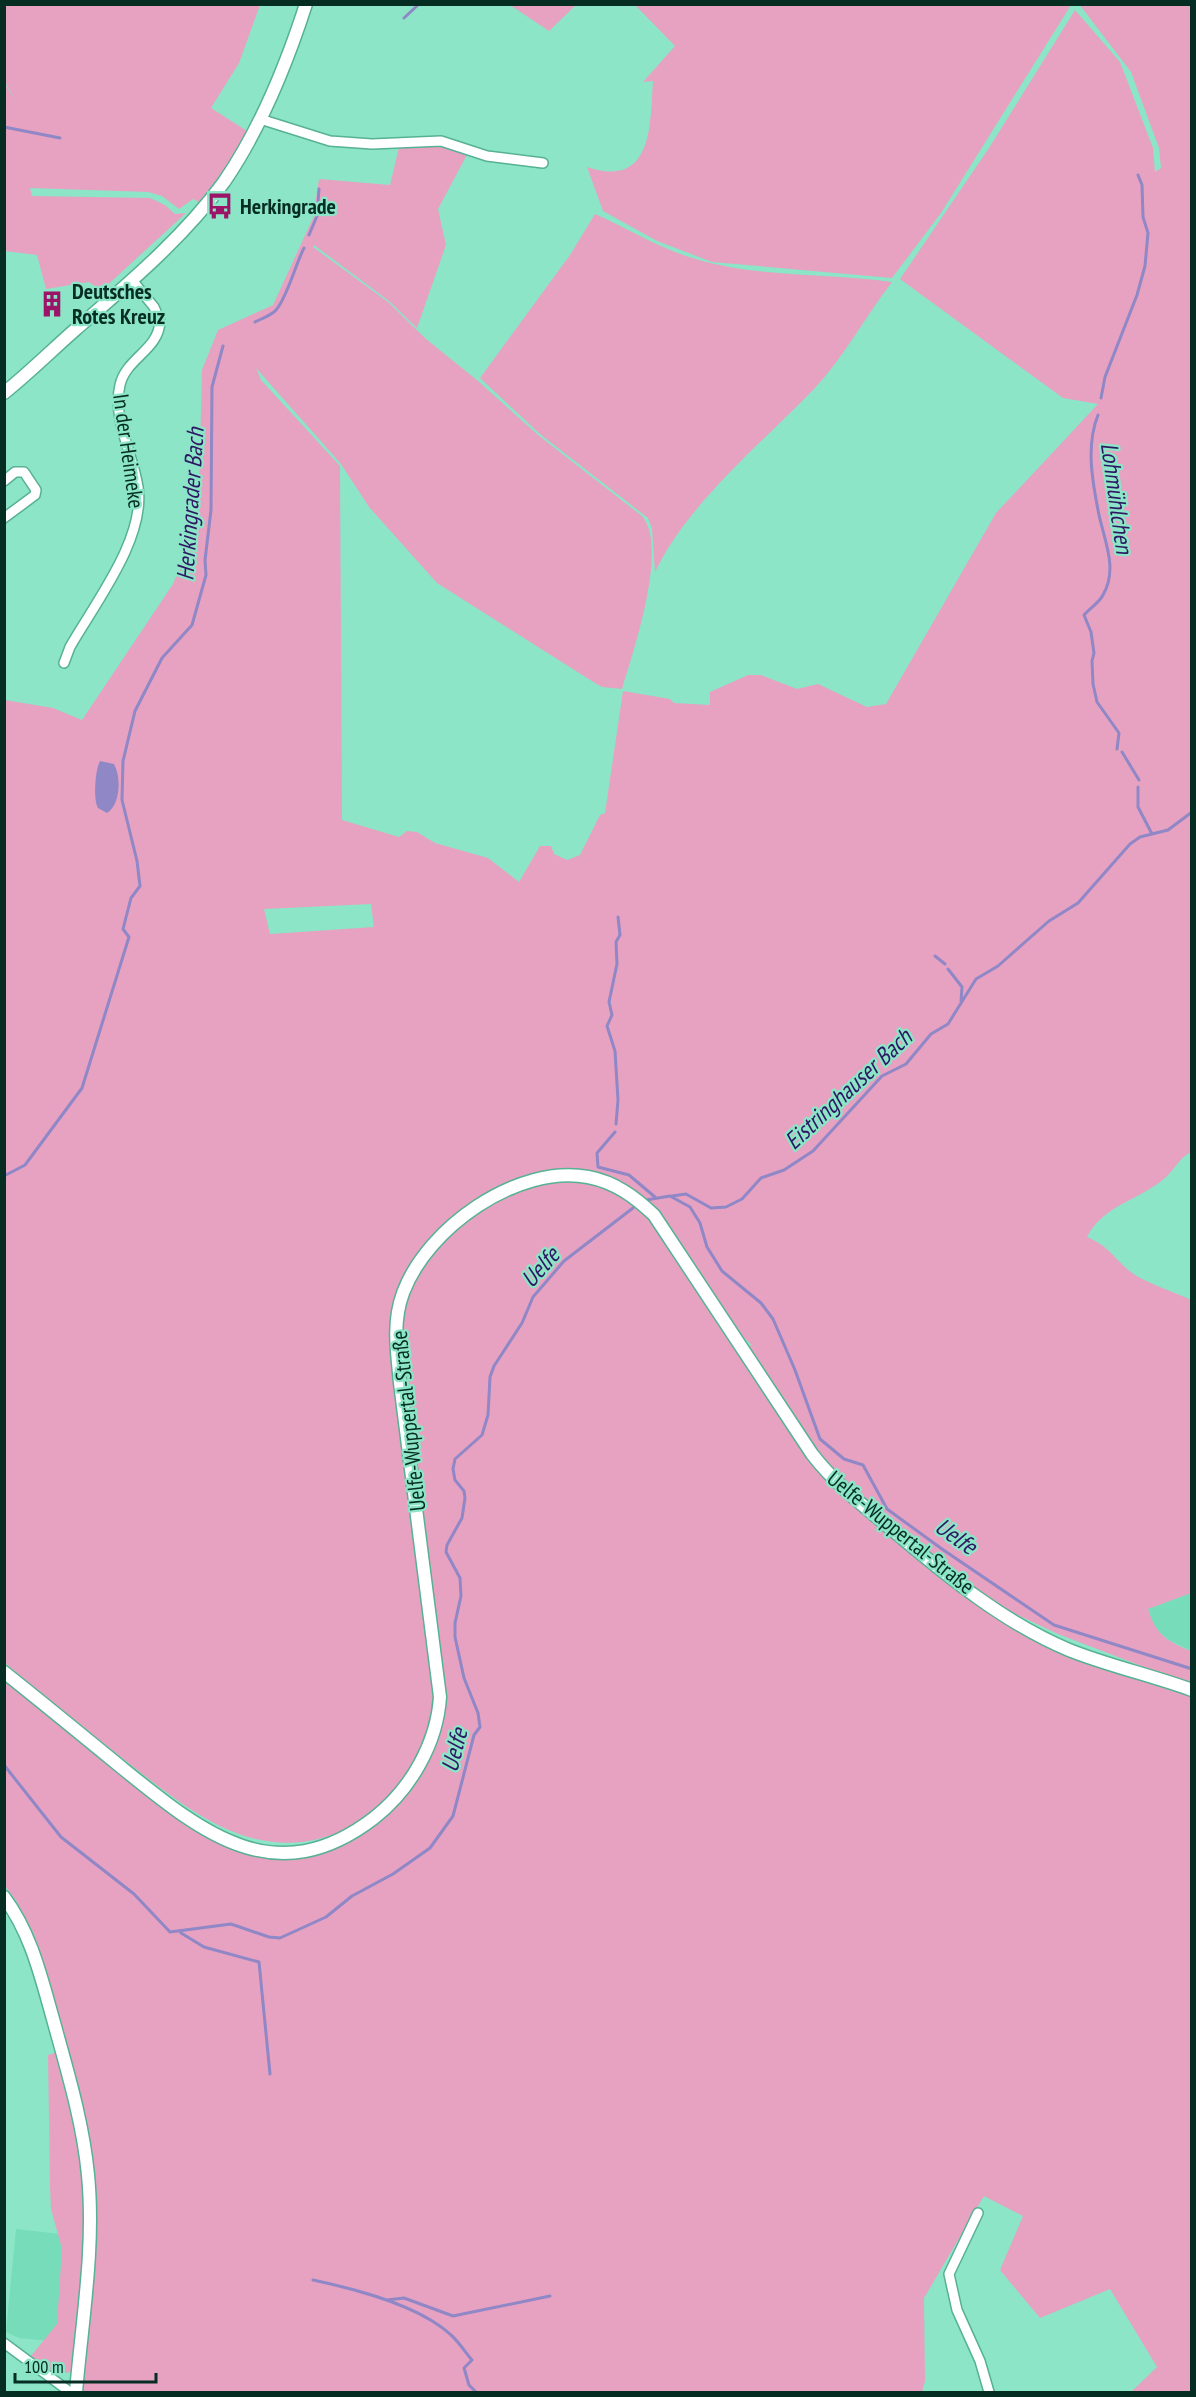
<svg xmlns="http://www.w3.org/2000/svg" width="1196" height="2397" viewBox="0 0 1196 2397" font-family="'PT Sans Narrow',sans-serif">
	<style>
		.built { fill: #77dcba }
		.green { fill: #e7a2c2; fill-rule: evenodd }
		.water { fill: #8f87c6 }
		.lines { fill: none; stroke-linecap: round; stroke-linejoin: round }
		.stream { stroke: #8f87c6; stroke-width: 3 }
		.street-casing { stroke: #57b194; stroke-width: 12 }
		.secondary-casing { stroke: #57b194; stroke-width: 15 }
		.street { stroke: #fff; stroke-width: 9 }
		.secondary { stroke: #fff; stroke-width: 12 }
		.labels { text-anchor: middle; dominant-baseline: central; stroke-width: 4.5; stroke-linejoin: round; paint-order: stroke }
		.poi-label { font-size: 22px; font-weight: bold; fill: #052d22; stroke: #8be5c6; text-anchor: start }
		.street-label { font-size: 22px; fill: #052d22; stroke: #8be5c6 }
		.water-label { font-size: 24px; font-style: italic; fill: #2e1863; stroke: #8be5c6 }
	</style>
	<rect width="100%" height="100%" fill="#8be5c6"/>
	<!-- built -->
	<path class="built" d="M1191,1593V1651L1169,1640L1153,1627L1148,1609Z
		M16,2229L69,2235L62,2342L19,2338L6,2332Z"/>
	<!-- green -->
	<path class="green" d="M1079,4L1191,5V1152C1179,1158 1175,1169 1165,1178C1140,1200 1103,1205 1087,1237C1111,1247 1115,1261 1135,1275C1149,1284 1175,1292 1191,1300V1593L1148,1609C1156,1635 1167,1641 1191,1651V1685L1058,1634L990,1602L930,1559L827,1468L810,1447L745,1346L752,1345L737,1332L678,1250L812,1454L840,1485L881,1521L929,1560L1017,1622L1042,1636L1069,1650L1191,1690V2392H1131L1157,2367L1110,2289L1040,2318L1000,2270L1023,2216L984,2196L924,2298L925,2381L922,2392H81L95,2205L86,2119L34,1934L17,1902L5,1886L4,1672C43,1703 82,1735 121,1767C201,1832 275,1894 374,1818C411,1790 437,1743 440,1697L395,1336C400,1256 478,1184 556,1176C578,1173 595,1181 615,1185C581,1164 529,1169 495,1189C454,1214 409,1250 398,1299C386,1349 399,1405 406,1455C414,1511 422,1566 429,1622C433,1650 441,1682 438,1710C432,1754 391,1807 351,1827C259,1872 191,1812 122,1758C82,1727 43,1695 5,1663V700L53,708L82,720L173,584L198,525L202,370L218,330L273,305L313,218L319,179L390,185L400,143C425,141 444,143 469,151L438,209L446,245L417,328L389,301L314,245L313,247L388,302L426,339L478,381L538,435L642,516C669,547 633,652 622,689L602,687L595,683L437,583L369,507L341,464L256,368L261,380L340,466L342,820L399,837L407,831L417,832L435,843L488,858L519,882L540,846H551L554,854L567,860L580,855L600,815L605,813L623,691L670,699L674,703L710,705V692L748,675H761L797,689L818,684L867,707L886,704L996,513L1098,404L1063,398L900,279L989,148L1075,10L1120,62L1153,148L1155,172L1161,168L1159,148L1131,72ZM371,904L374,927L270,934L264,909Z
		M5,5H260L239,63L211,108L247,131L229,164L199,202L193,199L179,209L162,196L148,192L30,188L32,196L150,198L165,205L175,214L186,213L101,291L89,282L46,289L37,255L5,251V84L15,99L5,82Z
		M510,5H576L549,31Z
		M635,5L1070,4L1071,5L941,213L892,278L712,262L657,241L603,211L587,167C653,189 650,125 653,81L643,82L675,46Z
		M595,214C629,229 660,249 696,259C758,278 828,273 892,282C865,317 844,357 814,389C761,444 688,503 655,572L652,529L648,518L540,434L480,378L570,255Z
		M55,2053C65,2091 76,2130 81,2170C90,2234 76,2308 71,2372L54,2375L31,2356L57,2324L62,2249L51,2209L50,2187L48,2055Z"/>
	<!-- water -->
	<path class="water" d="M100,761L114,764C121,777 121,804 107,813L98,808C93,800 95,770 100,761Z"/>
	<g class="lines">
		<!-- stream -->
		<path class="stream" d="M404,18L419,4
			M4,127L60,138
			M309,235L317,216L319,189
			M255,322C261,319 272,315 276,310C287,298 296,263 304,248
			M1101,398L1105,377L1137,295L1145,266L1148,233L1143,217L1142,185L1138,175
			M1098,415C1086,445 1092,479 1098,510C1103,538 1119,568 1103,595C1099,603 1089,609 1084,615L1091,632L1094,653L1092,661L1093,684L1097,702L1119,733L1117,749
			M1122,752L1139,780
			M1138,787V807L1152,834
			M935,956L945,964
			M948,969L962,987L961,1001
			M616,1124L618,1100L615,1051L607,1026L612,1015L609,1002L617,964L616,942L620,935L618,917
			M615,1132L597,1153L598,1167L629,1175L655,1197
			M4,1176L25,1165L82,1088L129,937L123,929L131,898L140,886L137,861L122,800L123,761L135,711L162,658L192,625L206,575L205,560L211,510L212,387L223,346
			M672,1196L686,1194L711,1208L726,1207L742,1199L761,1178L784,1170L813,1151L882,1076L906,1064L931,1034L948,1024L976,979L998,966L1049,921L1078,903L1130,844L1140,837L1168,830L1192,812
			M646,1200L670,1196L690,1207L700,1223L707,1247L722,1271L761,1303L773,1319L795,1370L820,1439L844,1459L863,1465L887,1509L942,1549L1054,1625L1192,1669
			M4,1765L61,1837L134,1894L170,1932L231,1924L269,1937L280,1938L326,1917L352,1896L393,1874L430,1848L453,1816L474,1735L480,1727L478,1713L464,1678L455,1637V1623L461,1596L460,1578L446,1552L447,1545L462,1518L465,1498L464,1491L455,1480L453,1469L455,1459L482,1435L488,1415L490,1377L494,1366L522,1323L533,1297L564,1261L633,1208
			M181,1933L204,1947L259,1962L270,2074
			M313,2280C355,2289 419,2305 451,2335C459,2342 465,2352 472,2360L464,2368L469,2385L476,2392
			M387,2300L404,2298L453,2316L550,2296"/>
		<!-- street casing -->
		<g class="street-casing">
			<path id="street" d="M260,119L330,141L372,144L441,141L487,156L543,163
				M4,481L15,472H24L36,490L35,495L4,518
				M64,663L70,647C95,603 146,538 138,487C133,453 112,419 120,385C126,358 159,350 160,321L154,307L132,280
				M978,2213L949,2274L957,2310L980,2361L989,2392
				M4,2343L70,2392"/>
		</g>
		<!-- secondary casing -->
		<g class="secondary-casing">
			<path id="secondary" d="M4,393C29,373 52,350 76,329C128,284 183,238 224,182C261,128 286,66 306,4
				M4,1672C43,1703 82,1735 121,1767C201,1832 275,1894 374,1818C411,1789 437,1743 440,1697L400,1383C397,1352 392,1323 403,1293C427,1228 517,1164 588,1177C615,1182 635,1197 654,1215L812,1454C835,1484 866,1508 895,1532C947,1576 1006,1624 1069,1650C1109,1666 1151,1675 1192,1690
				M4,1897C31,1933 41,1977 53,2019C67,2070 83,2122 88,2175C95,2247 82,2321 76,2392"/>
		</g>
		<!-- street -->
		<use href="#street" class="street"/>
		<!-- secondary -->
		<use href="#secondary" class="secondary"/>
	</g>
	<!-- icons -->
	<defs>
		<g id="bus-bare" transform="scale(2.07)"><path d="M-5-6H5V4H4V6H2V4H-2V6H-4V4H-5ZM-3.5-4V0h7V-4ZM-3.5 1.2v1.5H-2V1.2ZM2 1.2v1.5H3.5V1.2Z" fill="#9b1467" stroke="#8be5c6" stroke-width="2.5" paint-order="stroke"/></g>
		<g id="building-bare" transform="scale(2.07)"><path d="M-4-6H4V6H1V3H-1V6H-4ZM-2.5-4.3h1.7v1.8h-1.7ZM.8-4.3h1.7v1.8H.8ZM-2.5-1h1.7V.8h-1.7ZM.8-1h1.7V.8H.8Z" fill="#9b1467" stroke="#8be5c6" stroke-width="2.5" paint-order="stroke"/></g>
	</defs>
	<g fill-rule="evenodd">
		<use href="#bus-bare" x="220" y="206"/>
		<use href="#building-bare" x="52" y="304"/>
	</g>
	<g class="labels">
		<!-- poi labels -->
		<g class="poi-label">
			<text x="240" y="206">Herkingrade</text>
			<text x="72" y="291">Deutsches<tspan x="72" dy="25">Rotes Kreuz</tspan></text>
		</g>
		<!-- street labels -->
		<g class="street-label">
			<text transform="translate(129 451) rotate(82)">In der Heimeke</text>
			<text transform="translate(408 1421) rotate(-96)">Uelfe-Wuppertal-Straße</text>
			<text transform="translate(901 1532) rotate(39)">Uelfe-Wuppertal-Straße</text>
		</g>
		<!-- water labels -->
		<g class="water-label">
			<text transform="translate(1117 498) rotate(82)">Lohmühlchen</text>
			<text transform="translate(190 504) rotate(-86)">Herkingrader Bach</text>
			<text transform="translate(848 1089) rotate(-43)">Eistringhauser Bach</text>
			<text transform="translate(540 1267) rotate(-48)">Uelfe</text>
			<text transform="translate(956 1536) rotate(35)">Uelfe</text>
			<text transform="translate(454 1750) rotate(-76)">Uelfe</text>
		</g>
	</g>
	<!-- border -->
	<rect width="1196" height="2397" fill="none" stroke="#052d22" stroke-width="12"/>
	<!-- scale -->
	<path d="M15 2373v9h141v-9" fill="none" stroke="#052d22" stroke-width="3"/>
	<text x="24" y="2373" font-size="18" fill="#052d22" stroke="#8be5c6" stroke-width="4.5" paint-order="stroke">100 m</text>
</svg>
